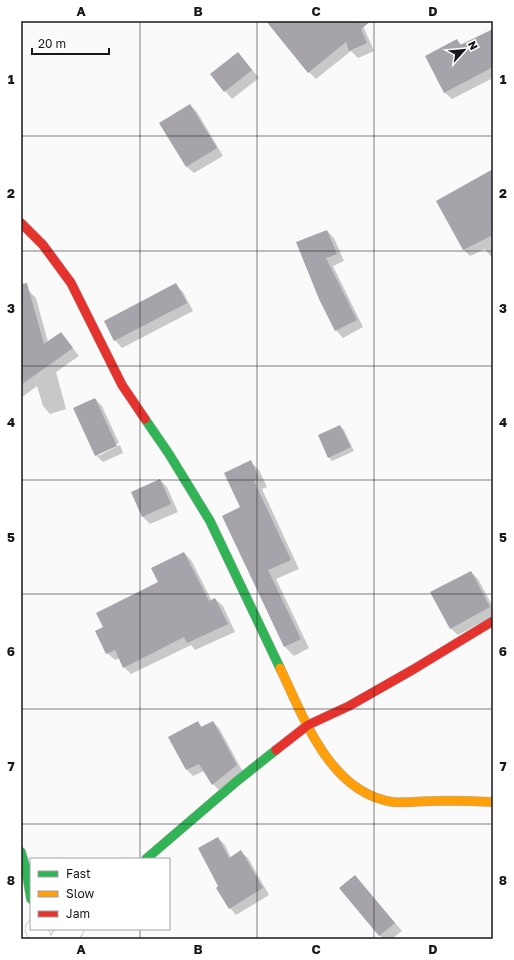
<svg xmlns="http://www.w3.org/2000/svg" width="514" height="960" viewBox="0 0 514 960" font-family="'Golos Text',sans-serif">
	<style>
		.shadow { fill: #0003 }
		.building { fill: #a6a3aa }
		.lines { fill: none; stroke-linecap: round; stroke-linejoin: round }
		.street-casing { stroke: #b2b0b3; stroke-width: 22 }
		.fast-casing { stroke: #b2b0b3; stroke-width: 10 }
		.slow-casing { stroke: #b2b0b3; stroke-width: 10 }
		.jam-casing { stroke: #b2b0b3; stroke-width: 10 }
		.street { stroke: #fefefe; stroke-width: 21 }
		.fast { stroke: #30b455; stroke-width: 9 }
		.slow { stroke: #ff9f0a; stroke-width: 9 }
		.jam { stroke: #e5322d; stroke-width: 9 }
		.grid { fill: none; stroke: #19161c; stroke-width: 1; stroke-opacity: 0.55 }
		.neatline { fill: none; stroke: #19161c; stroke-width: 1.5 }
		.grid-label { font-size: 13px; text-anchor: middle; font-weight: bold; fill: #19161c }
	</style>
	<rect width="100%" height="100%" fill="#fbfafb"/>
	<!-- shadow -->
	<path class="shadow" d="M285,21H361L374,51L358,58L351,51L316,79L309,72Z
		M493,30V78L452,99L444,92L457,40L462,45Z
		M238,53L259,78L232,99L211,74Z
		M190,105L197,112L223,156L194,173L186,166Z
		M493,171V259L485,249L470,256L464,250L438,201Z
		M327,231L334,238L344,261L333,266L363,327L343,338L336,330L320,298Z
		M176,285L183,292L193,311L122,348L115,340Z
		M29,291L36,298L48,342L61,333L79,356L56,372L66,409L50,414L43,406L37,386L21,398V293Z
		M95,399L102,406L119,443L98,453V456L120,445L123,453L103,462L96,455Z
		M340,426L344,430L354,451L332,461L329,457Z
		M251,462L259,470L267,487L262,489L299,569L276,579L309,648L294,656L285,647L223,517L241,508Z
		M160,480L167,487L178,512L150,524L143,517L132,493Z
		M184,553L191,560L212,601L215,599L223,606L235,632L195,650L191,645L131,674L124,667L120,658L115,660L107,653L104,628L160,583Z
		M471,572L478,579L493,607V616L458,635L450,628Z
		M213,722L219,728L243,772L219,790L213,784L204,771L193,776L187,770L170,737L198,723L202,727Z
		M218,838L225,845L231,858L241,852L248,858L269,895L236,915L230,908L220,886Z
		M355,876L402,931L392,939H383L340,888Z"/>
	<!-- building -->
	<path class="building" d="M266,21H371L361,29L367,43L349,51L346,42L308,73Z
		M493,29V67L444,93L425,56L457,39L460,45Z
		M238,52L252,70L224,92L210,74Z
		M190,104L217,148L186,167L159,123Z
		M493,169V235L463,250L436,201Z
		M327,230L337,254L326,258L357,320L335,331L319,299L296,242Z
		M27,283L44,344L61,332L73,348L21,385V284Z
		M176,283L187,303L114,341L104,321Z
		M95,398L117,446L95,456L73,408Z
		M340,425L351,447L328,458L318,435Z
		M251,460L259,478L254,481L291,560L268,570L301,639L284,647L222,516L240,507L224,473Z
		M160,479L171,504L142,517L131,492Z
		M184,552L209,601L215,598L228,624L187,643L184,637L123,668L115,650L106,654L95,631L103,627L96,613L158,582L151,568Z
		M471,571L490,607L450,629L430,592Z
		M198,721L201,727L213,721L237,765L212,785L199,764L186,770L168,737Z
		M218,837L229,858L241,850L263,888L229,909L216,888L218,886L198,848Z
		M355,875L395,923L379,936L339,888Z"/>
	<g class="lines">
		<!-- street casing -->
		<g class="street-casing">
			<path id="street" d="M36,929L41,939
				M61,939L73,929"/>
		</g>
		<!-- fast casing -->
		<g class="fast-casing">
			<path id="fast" d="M145,419L169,454L210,521L280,668
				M21,852L26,869L31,899
				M146,859L237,781L276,750"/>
		</g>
		<!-- slow casing -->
		<g class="slow-casing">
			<path id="slow" d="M280,668C304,718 330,793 393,802C405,803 419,801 432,801C453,800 473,801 493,802"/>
		</g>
		<!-- jam casing -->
		<g class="jam-casing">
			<path id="jam" d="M21,223L43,245L71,283L122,385L145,419
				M276,750L308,725L349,706L414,669L493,621"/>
		</g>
		<!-- street -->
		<use href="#street" class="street"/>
		<!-- fast -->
		<use href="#fast" class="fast"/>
		<!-- slow -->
		<use href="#slow" class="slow"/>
		<!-- jam -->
		<use href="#jam" class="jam"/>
	</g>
	<!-- grid -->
	<path class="grid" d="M140,21V859M257,21V939M374,21V939M21,136H493M21,251H493M21,366H493M21,480H493M21,594H493M21,709H493M21,824H493M140,929V939"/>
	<!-- border -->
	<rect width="514" height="960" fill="none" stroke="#ffffff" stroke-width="44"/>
	<!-- legend -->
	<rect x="30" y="858" width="140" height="72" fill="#ffffff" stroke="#a3a2a4"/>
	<rect x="38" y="871" width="20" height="6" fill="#30b455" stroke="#a3a2a4"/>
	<text x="66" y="878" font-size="12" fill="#19161c">Fast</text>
	<rect x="38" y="891" width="20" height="6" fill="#ff9f0a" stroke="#a3a2a4"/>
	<text x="66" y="898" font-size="12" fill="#19161c">Slow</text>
	<rect x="38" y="911" width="20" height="6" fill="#e5322d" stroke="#a3a2a4"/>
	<text x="66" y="918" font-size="12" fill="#19161c">Jam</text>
	<!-- north arrow -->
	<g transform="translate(464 50) rotate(63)" stroke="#ffffff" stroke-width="3" paint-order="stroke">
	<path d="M0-3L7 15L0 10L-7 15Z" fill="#19161c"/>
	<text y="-6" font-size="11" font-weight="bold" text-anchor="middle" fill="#19161c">N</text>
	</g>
	<!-- scale -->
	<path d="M32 48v6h77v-6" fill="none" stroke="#19161c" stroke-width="2"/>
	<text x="38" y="48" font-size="12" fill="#19161c" stroke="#ffffff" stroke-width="3" paint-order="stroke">20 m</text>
	<rect x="22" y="22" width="470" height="916" class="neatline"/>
	<g class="grid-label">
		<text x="81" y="16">A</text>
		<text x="198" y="16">B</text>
		<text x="316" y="16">C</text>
		<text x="433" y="16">D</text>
		<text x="11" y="84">1</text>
		<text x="503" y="84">1</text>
		<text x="11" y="198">2</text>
		<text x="503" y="198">2</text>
		<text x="11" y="313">3</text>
		<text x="503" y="313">3</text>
		<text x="11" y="427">4</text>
		<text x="503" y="427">4</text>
		<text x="11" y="542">5</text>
		<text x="503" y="542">5</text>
		<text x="11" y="656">6</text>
		<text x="503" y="656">6</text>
		<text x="11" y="771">7</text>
		<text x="503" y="771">7</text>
		<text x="11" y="885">8</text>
		<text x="503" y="885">8</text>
		<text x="81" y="954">A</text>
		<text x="198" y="954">B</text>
		<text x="316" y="954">C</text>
		<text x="433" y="954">D</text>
	</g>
</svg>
